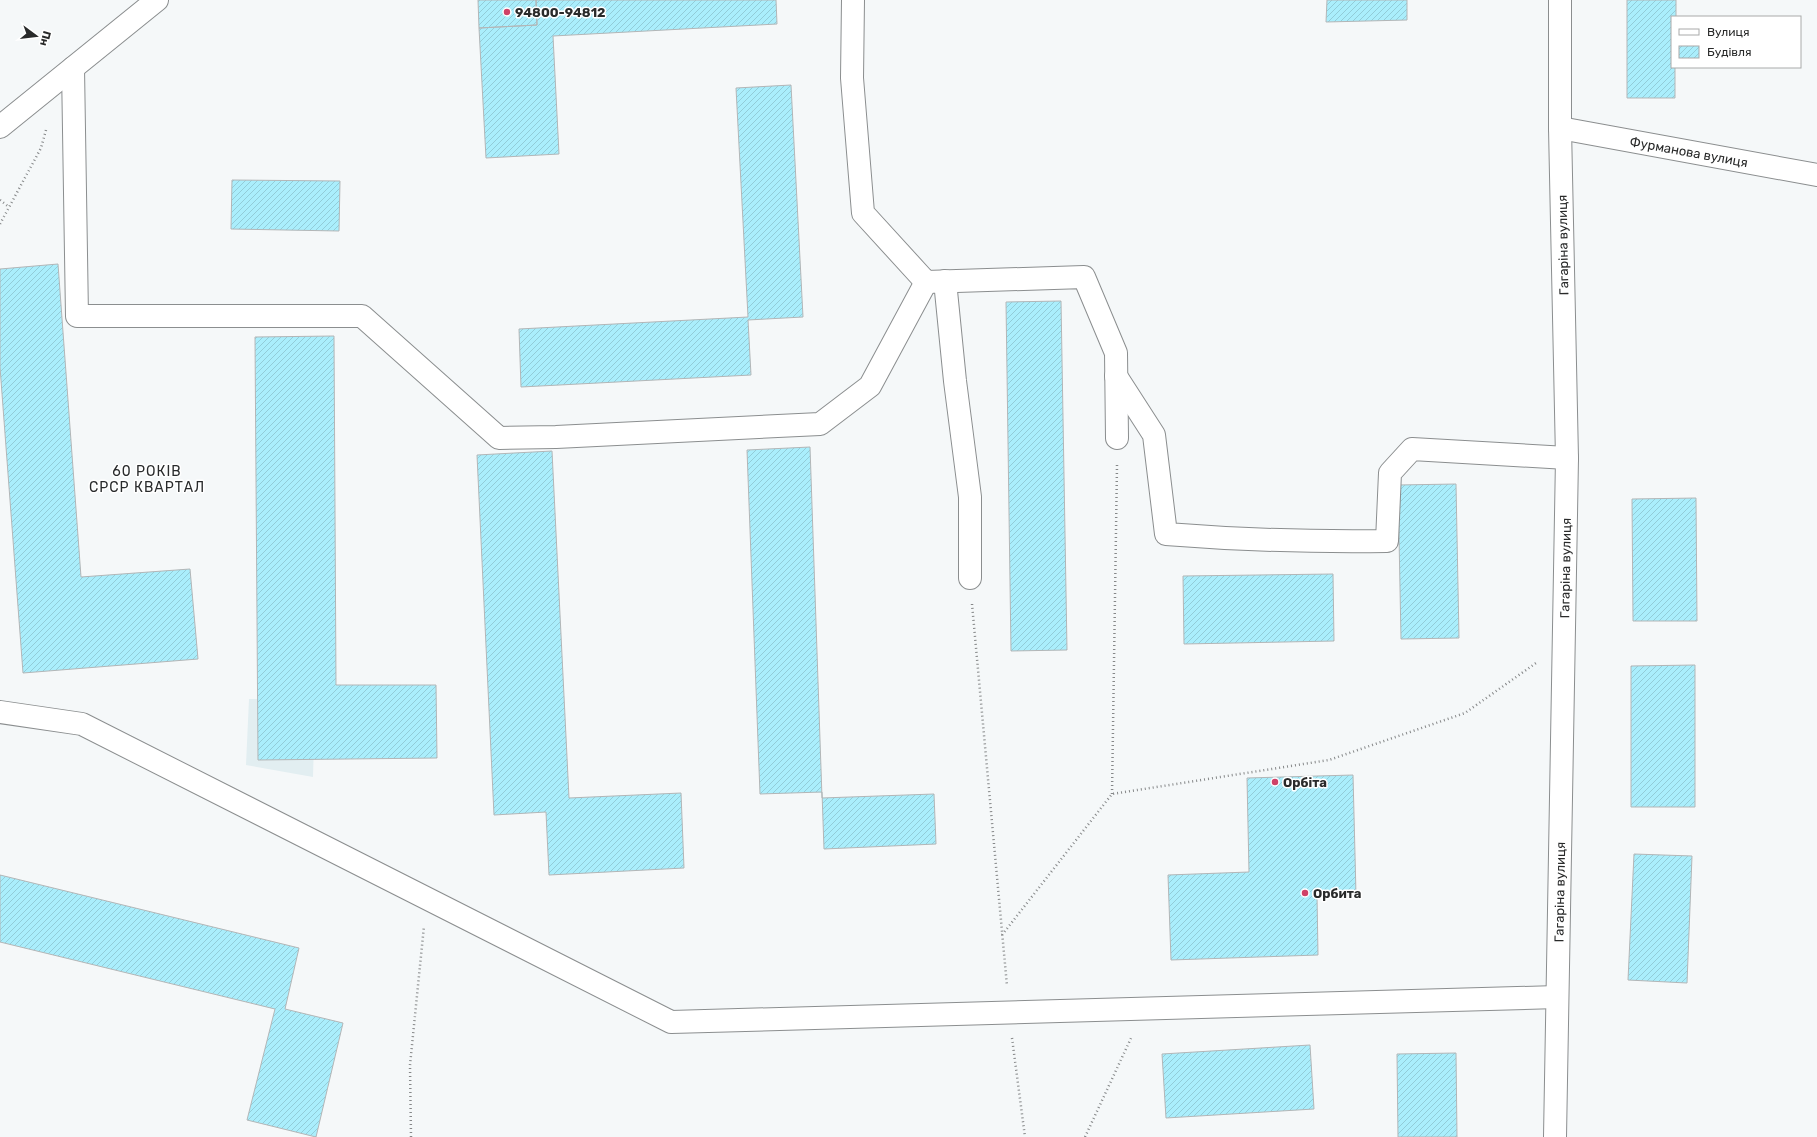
<svg xmlns="http://www.w3.org/2000/svg" width="1817" height="1137" viewBox="0 0 1817 1137" font-family="Rubik,sans-serif">
	<style>
		.built { fill: #e2eef1 }
		.building { fill: url(#building-hatch); stroke: #b3b6b7 }
		.lines { fill: none; stroke-linecap: round; stroke-linejoin: round }
		.street-casing { stroke: #8b8e8f; stroke-width: 24 }
		.secondary-casing { stroke: #8b8e8f; stroke-width: 24 }
		.path { stroke: #868889; stroke-width: 2.5; stroke-dasharray: 1 3; stroke-linecap: butt }
		.street { stroke: #fff; stroke-width: 22 }
		.secondary { stroke: #fff; stroke-width: 22 }
		.poi-dot { fill: #cf4167; stroke: #fff; stroke-width: 1.5 }
		.labels { text-anchor: middle; dominant-baseline: central; stroke-width: 3; stroke-linejoin: round; paint-order: stroke }
		.poi-label { font-size: 13px; font-weight: bold; fill: #292a2a; stroke: #fff; text-anchor: start }
		.street-label { font-size: 13px; fill: #292a2a; stroke: #fff }
		.neighbourhood-label { font-size: 14px; letter-spacing: 1px; fill: #292b2c; stroke: #fff }
	</style>
	<defs>
		<pattern id="building-hatch" width="6" height="6" patternUnits="userSpaceOnUse"><rect width="6" height="6" fill="#aaeefc"/><path d="M-1 1l2-2M0 6l6-6M5 7l2-2" fill="none" stroke="#92ccd8"/></pattern>
	</defs>
	<rect width="100%" height="100%" fill="#f5f8f9"/>
	<!-- built -->
	<path class="built" d="M249,699H278L314,742L313,777L246,765Z"/>
	<!-- building -->
	<path class="building" d="M478,0H536L537,25L479,28Z
		M536,0H776L777,24L553,36L559,154L486,158L479,28L537,25Z
		M1327,0H1407V20L1326,22Z
		M1627,0H1676V17H1672V67H1675V98H1627Z
		M791,85L803,317L748,320L751,375L521,387L519,329L748,317L736,88Z
		M232,180L340,181L339,231L231,229Z
		M58,264L81,577L190,569L198,659L23,673L0,367V269Z
		M1061,301L1067,650L1011,651L1006,302Z
		M334,336L336,685H436L437,758L258,760L255,337Z
		M810,447L822,798L934,794L936,844L824,849L822,792L760,794L747,450Z
		M552,451L569,798L681,793L684,868L549,875L546,812L494,815L477,455Z
		M1456,484L1459,638L1401,639L1398,485Z
		M1696,498L1697,621H1633L1632,499Z
		M1333,574L1334,641L1184,644L1183,576Z
		M1695,665V807H1631V666Z
		M1353,775L1356,895L1317,896L1318,955L1171,960L1168,875L1249,872L1247,778Z
		M1634,854L1692,856L1687,983L1628,980Z
		M0,875L299,948L285,1009L343,1023L316,1137L247,1120L275,1009L0,942Z
		M1310,1045L1314,1109L1166,1118L1162,1054Z
		M1456,1053L1457,1137H1398L1397,1054Z"/>
	<g class="lines">
		<!-- street casing -->
		<g class="street-casing">
			<g id="street">
				<path d="M853,0L852,78L863,213L926,282L1084,277L1116,353L1117,438"/>
				<path d="M73,68L77,316H362L499,438L556,437L820,424L870,386L926,282"/>
				<path d="M0,127L157,0"/>
				<path id="s1" d="M1560,128L1817,175"/>
				<path d="M945,281L955,381L970,497V578"/>
				<path d="M1116,376L1154,435L1166,534C1241,540 1312,542 1387,541L1390,473L1412,449L1567,458"/>
				<path d="M0,712L82,724L671,1022L1557,997"/>
			</g>
		</g>
		<!-- secondary casing -->
		<g class="secondary-casing">
			<g id="secondary">
				<path id="s2" d="M1555,1137L1567,458L1560,128V0"/>
			</g>
		</g>
		<!-- path -->
		<path class="path" d="M0,200L9,207
			M0,224L41,148L46,130
			M972,604L1007,986
			M1112,794L1117,465
			M1002,935L1112,794L1329,760L1465,713L1536,663
			M1012,1038L1025,1137
			M411,1137L410,1065L424,926
			M1085,1137L1132,1036"/>
		<!-- street -->
		<use href="#street" class="street"/>
		<!-- secondary -->
		<use href="#secondary" class="secondary"/>
	</g>
	<!-- markers -->
	<g class="poi-dot">
		<circle cx="507" cy="12" r="4"/>
		<circle cx="1275" cy="782" r="4"/>
		<circle cx="1305" cy="893" r="4"/>
	</g>
	<g class="labels">
		<!-- poi labels -->
		<g class="poi-label">
			<text x="515" y="12">94800-94812</text>
			<text x="1283" y="782">Орбіта</text>
			<text x="1313" y="893">Орбита</text>
		</g>
		<!-- street labels -->
		<g class="street-label">
			<text stroke="none"><textPath href="#s1" startOffset="131">Фурманова вулиця</textPath></text>
			<text transform="translate(1563 245) rotate(-91)">Гагаріна вулиця</text>
			<text stroke="none"><textPath href="#s2" startOffset="569">Гагаріна вулиця</textPath></text>
			<text stroke="none"><textPath href="#s2" startOffset="245">Гагаріна вулиця</textPath></text>
		</g>
		<!-- neighbourhood labels -->
		<g class="neighbourhood-label">
			<text x="147" y="471">60 РОКІВ<tspan x="147" dy="16">СРСР КВАРТАЛ</tspan></text>
		</g>
	</g>
	<!-- legend -->
	<rect x="1671" y="16" width="130" height="52" fill="#ffffff" stroke="#a9aaaa"/>
	<rect x="1679" y="29" width="20" height="6" fill="#ffffff" stroke="#a9aaaa"/>
	<text x="1707" y="36" font-size="12" fill="#292a2a">Вулиця</text>
	<rect x="1679" y="46" width="20" height="12" fill="url(#building-hatch)" stroke="#a9aaaa"/>
	<text x="1707" y="56" font-size="12" fill="#292a2a">Будівля</text>
	<!-- north arrow -->
	<g transform="translate(36 36) rotate(105)" stroke="#ffffff" stroke-width="3" paint-order="stroke">
	<path d="M0-3L7 15L0 10L-7 15Z" fill="#292a2a"/>
	<text y="-6" font-size="11" font-weight="bold" text-anchor="middle" fill="#292a2a">Пн</text>
	</g>
</svg>
